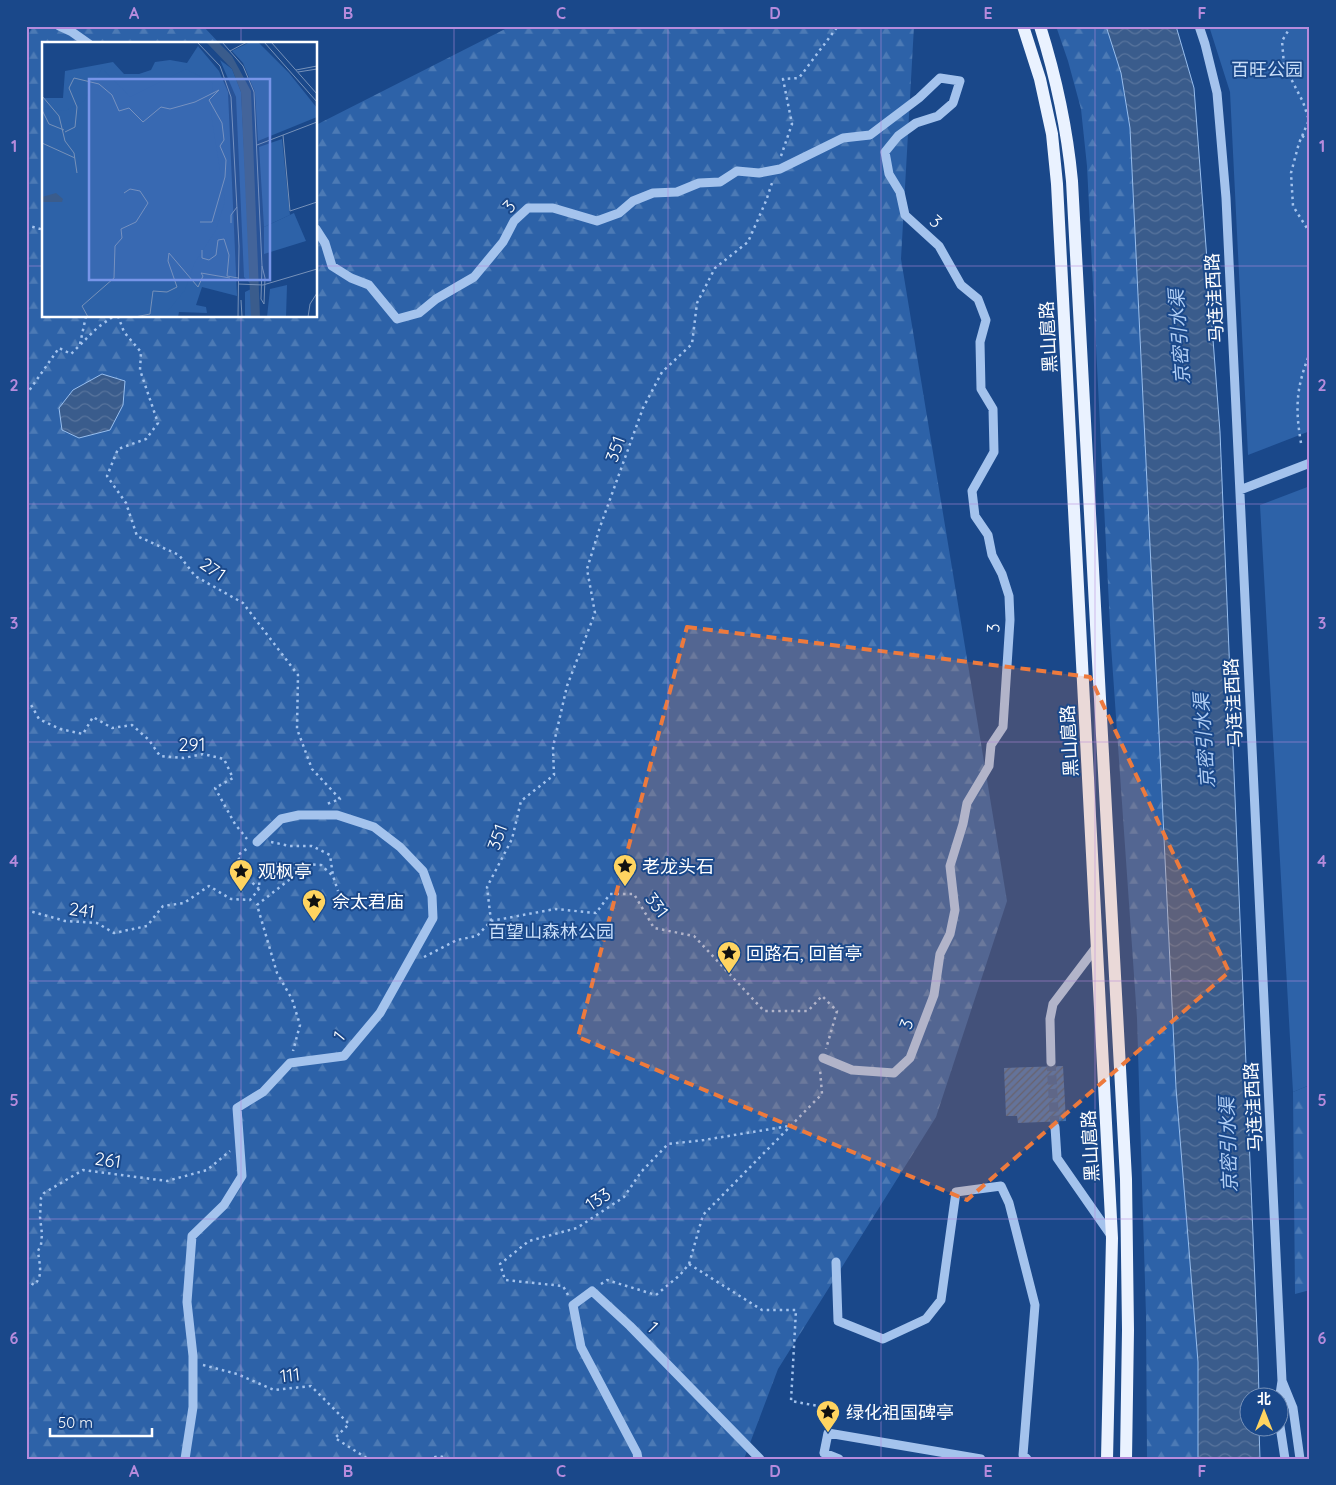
<svg xmlns="http://www.w3.org/2000/svg" width="1336" height="1485" viewBox="0 0 1336 1485" font-family="Quicksand,'Noto Sans SC',sans-serif">
	<style>
		.green { fill: #2d62a8 }
		.forest { fill: url(#forest-firs) }
		.water { fill: url(#water-waves); stroke: #97beef }
		.building { fill: url(#building-hatch) }
		.lines { fill: none; stroke-linecap: round; stroke-linejoin: round }
		.minor-tunnel { stroke: #3c639c; stroke-width: 9; stroke-dasharray: 9 4.5; stroke-linecap: butt }
		.path { stroke: #a4c3ed; stroke-width: 2.5; stroke-dasharray: 2.5 4; stroke-linecap: butt }
		.minor { stroke: #a4c3ed; stroke-width: 9 }
		.major { stroke: #eaf2ff; stroke-width: 12 }
		.marked { fill: #ed7a3d; fill-opacity: 0.2; stroke: #ed7a3d; stroke-width: 4; stroke-dasharray: 10 6; stroke-linejoin: round }
		.grid { fill: none; stroke: #b68bdc; stroke-width: 1; stroke-opacity: 0.55 }
		.labels { text-anchor: middle; dominant-baseline: central; stroke-width: 4; stroke-linejoin: round; paint-order: stroke }
		.park-label { font-size: 18px; fill: #c9def9; stroke: #1a488a }
		.street-label { font-size: 18px; fill: #fff; stroke: #1a488a }
		.poi-label { font-size: 18px; fill: #fff; stroke: #1a488a; text-anchor: start }
		.water-label { font-size: 19px; font-style: italic; fill: #afcdf4; stroke: #1a488a }
		.inset-road { fill: none; stroke: #7691b9; stroke-width: 1 }
		.view { fill: #7795e8; fill-opacity: 0.15; stroke: #7795e8; stroke-width: 2.5 }
		.inset-edge { fill: none; stroke: #fff; stroke-width: 2.5 }
		.neatline { fill: none; stroke: #b68bdc; stroke-width: 2 }
		.grid-label { font-size: 16px; text-anchor: middle; font-weight: bold; fill: #b68bdc }
	</style>
	<defs>
		<pattern id="forest-firs" width="22" height="20" patternUnits="userSpaceOnUse" patternTransform="scale(1.25)"><rect width="22" height="20" fill="#2d62a8"/><path d="M5 1l3.5 6h-7zM16 11l3.5 6h-7z" fill="#4c7ab5"/></pattern>
		<pattern id="water-waves" width="16" height="10" patternUnits="userSpaceOnUse" patternTransform="scale(1.25)"><rect width="16" height="10" fill="#3a5c8c"/><path d="M0 5q4-4 8 0t8 0" fill="none" stroke="#58749d"/></pattern>
		<pattern id="building-hatch" width="6" height="6" patternUnits="userSpaceOnUse" patternTransform="scale(1.25)"><rect width="6" height="6" fill="#4372b2"/><path d="M-1 1l2-2M0 6l6-6M5 7l2-2" fill="none" stroke="#485d7a"/></pattern>
	</defs>
	<rect width="100%" height="100%" fill="#1a488a"/>
	<!-- green -->
	<path class="green" d="M1209,26H1310V431L1248,455L1230,92Z
		M1310,486V1085L1293,1092L1260,505Z"/>
	<!-- forest -->
	<path class="forest" d="M33,26H203L220,44H44V316H316V125L511,26H914L901,259L1007,901L936,1117L778,1369L744,1459H26V38Z
		M1056,26H1106L1121,73L1130,128L1176,1088L1198,1362V1459H1147L1146,1315L1137,1018L1111,645L1087,166L1081,109L1068,61Z
		M1310,1085V1290L1295,1294L1293,1092Z"/>
	<!-- water -->
	<path class="water" d="M1106,26H1176L1194,88L1220,432L1258,1356L1259,1397L1248,1398V1428H1259L1260,1459H1198V1362L1176,1088L1130,128L1121,73Z
		M102,374L125,381L123,405L110,430L79,438L62,430L59,408L73,390Z"/>
	<!-- building -->
	<path class="building" d="M1063,1066L1066,1121L1018,1123L1017,1116H1006L1004,1068Z"/>
	<g class="lines">
		<!-- minor-tunnel -->
		<path class="minor-tunnel" d="M1051,1062L1055,1127"/>
		<!-- path -->
		<path class="path" d="M1291,26L1282,41L1284,65L1303,102L1309,120L1299,143L1291,173L1293,206L1310,233
			M1302,136L1310,140
			M781,156L792,124L783,79L799,78L838,26
			M26,225L44,230
			M118,316L124,332L141,352L140,370L158,423L146,439L118,449L107,476L126,503L137,536L179,555L195,576L243,603L298,675L297,729L312,769L340,799L327,804
			M80,344L86,316
			M26,395L59,348L71,354L97,328L114,316
			M1301,443C1295,408 1296,387 1310,353
			M26,702L30,703L39,719L60,729L83,734L93,717L112,728L132,725L149,740L160,756L184,758L203,754L224,759L233,778L215,788L235,824L247,839
			M271,842L290,846H312L330,855L333,876L338,891
			M278,863L289,880L257,905L277,973L292,999L300,1025L293,1051
			M243,874L259,889L260,867L280,863L321,865L333,876
			M241,892L243,874L238,855L248,848
			M26,910L65,921L97,923L114,933L147,926L163,906L184,903L209,886L231,899L250,900L259,889
			M491,921L487,887L512,839L521,801L554,775L553,747L567,686L595,613L587,569L600,527L643,408L662,372L692,344L697,303L715,268L748,242L766,201L773,180
			M424,957L457,940L477,936L491,921L555,909L596,913L610,894H634L654,928L694,936L764,1011H808L822,996L837,1011L826,1049
			M689,1264L762,1310H796L791,1401L829,1408V1423
			M26,1280L34,1285C44,1276 39,1263 38,1251L41,1245L42,1234L40,1217L41,1198L44,1193L83,1170L167,1181L207,1170L230,1151
			M601,1284L607,1280L656,1295L680,1275L689,1264L703,1215L822,1094L820,1069
			M568,1295L563,1286L505,1280L500,1264L529,1241L577,1228L624,1197L641,1172L668,1144L704,1140L789,1126
			M203,1365L237,1374L274,1390L311,1386L349,1424L335,1438L368,1459
			M428,1459L439,1456L451,1459"/>
		<!-- minor -->
		<path class="minor" d="M59,26L72,32L89,44
			M1199,26L1205,44L1217,93L1226,198L1282,1381
			M316,229L325,243L332,266L351,278L369,285L397,319L419,313L436,299L474,277L503,242L514,221L528,208H553L597,221L619,213L633,201L653,193L677,192L699,183L720,182L737,171L759,173L780,169L843,138L870,135L919,98L940,78L960,81L953,103L938,116L916,123L898,136L885,152L889,174L900,192L905,215L939,246L961,285L978,299L986,320L980,342L981,389L993,409L994,452L972,491L975,516L988,535L992,555L1002,574L1009,596L1010,620L1003,727L991,745L989,766L967,803L963,824L950,866L955,910L950,934L940,954L934,995L910,1058L894,1073L852,1070L823,1058
			M1240,490L1310,463
			M1051,1062L1050,1019L1053,1004L1097,946
			M1055,1127L1057,1158L1112,1237
			M836,1262L838,1321L883,1339L926,1319L941,1300L956,1192L1001,1186L1009,1203L1035,1305L1023,1455L1027,1459
			M1278,1408L1282,1381L1293,1408L1300,1459
			M1278,1413L1285,1459
			M185,1459L193,1407V1356L187,1302L192,1236L224,1205L242,1176L237,1108L263,1092L290,1063L344,1056L380,1013L433,918L432,896L423,871L400,847L374,827L337,815H299L281,819L257,842
			M638,1459L637,1453L581,1347L573,1305L592,1291L630,1326L760,1459
			M839,1459L824,1453L828,1433L981,1459"/>
		<!-- major -->
		<path class="major" d="M1023,26L1040,79L1052,134L1057,184L1112,1238L1107,1459
			M1040,26C1056,77 1067,128 1072,181L1126,1179L1128,1330L1126,1459"/>
	</g>
	<!-- marked area -->
	<path class="marked" d="M687,627L1090,677L1229,972L967,1200L578,1037Z"/>
	<!-- grid -->
	<path class="grid" d="M241,26V44M454,26V1459M668,26V1459M881,26V1459M1095,26V1459M26,266H44M316,266H1310M241,316V1459M26,504H1310M26,742H1310M26,981H1310M26,1219H1310"/>
	<!-- icons -->
	<defs>
		<g id="sight-pin" transform="scale(1.25)"><path d="M0 17L-7.5 6A9.5 9.5 0 1 1 7.5 6Z" fill="#ffd460" stroke="#1a488a"/><path d="M0-6L1.8-2.2L6-1.7L2.9 1.2L3.7 5.4L0 3.3L-3.7 5.4L-2.9 1.2L-6-1.7L-1.8-2.2Z" fill="#111"/></g>
	</defs>
	<g fill-rule="evenodd">
		<use href="#sight-pin" x="625" y="866"/>
		<use href="#sight-pin" x="241" y="871"/>
		<use href="#sight-pin" x="314" y="901"/>
		<use href="#sight-pin" x="729" y="953"/>
		<use href="#sight-pin" x="828" y="1412"/>
	</g>
	<g class="labels">
		<!-- park labels -->
		<g class="park-label">
			<text x="1267" y="69">百旺公园</text>
			<text x="551" y="931">百望山森林公园</text>
		</g>
		<!-- street labels -->
		<g class="street-label">
			<text transform="translate(509 206) rotate(-45)">3</text>
			<text transform="translate(936 221) rotate(42)">3</text>
			<text transform="translate(1214 298) rotate(-93)">马连洼西路</text>
			<text transform="translate(1048 337) rotate(-93)">黑山扈路</text>
			<text transform="translate(615 449) rotate(-70)">351</text>
			<text transform="translate(213 569) rotate(35)">271</text>
			<text transform="translate(993 628) rotate(-88)">3</text>
			<text transform="translate(1233 703) rotate(-93)">马连洼西路</text>
			<text transform="translate(1069 741) rotate(-93)">黑山扈路</text>
			<text x="192" y="744">291</text>
			<text transform="translate(497 837) rotate(-70)">351</text>
			<text transform="translate(657 905) rotate(53)">331</text>
			<text transform="translate(82 910) rotate(8)">241</text>
			<text transform="translate(906 1024) rotate(-69)">3</text>
			<text transform="translate(339 1036) rotate(-50)">1</text>
			<text transform="translate(1253 1107) rotate(-93)">马连洼西路</text>
			<text transform="translate(1090 1146) rotate(-93)">黑山扈路</text>
			<text transform="translate(108 1160) rotate(8)">261</text>
			<text transform="translate(598 1199) rotate(-34)">133</text>
			<text transform="translate(653 1327) rotate(46)">1</text>
			<text transform="translate(290 1375) rotate(-6)">111</text>
		</g>
		<!-- poi labels -->
		<g class="poi-label">
			<text x="642" y="866">老龙头石</text>
			<text x="258" y="871">观枫亭</text>
			<text x="332" y="901">佘太君庙</text>
			<text x="746" y="953">回路石, 回首亭</text>
			<text x="846" y="1412">绿化祖国碑亭</text>
		</g>
		<!-- water labels -->
		<g class="water-label">
			<text transform="translate(1179 337) rotate(-94)">京密引水渠</text>
			<text transform="translate(1204 741) rotate(-94)">京密引水渠</text>
			<text transform="translate(1228 1145) rotate(-92)">京密引水渠</text>
		</g>
	</g>
	<!-- overview -->
	<g transform="translate(42 42)">
		<rect width="275" height="275" fill="#1a488a"/>
		<path d="M208,0H216L247,31L275,66V75L216,99L213,50L201,21L190,9ZM156,4L177,29L186,50L195,254L160,245L154,263L164,265L165,271L137,270L136,275H0V56H21L23,29L71,20L82,32H97L109,28L113,20L128,18L145,21ZM240,97L248,173L222,185L217,105ZM245,243L244,275H225L228,247Z" fill="#2d62a8"/>
		<path d="M178,18L190,27L199,50L209,242L202,235L194,55ZM60,26L88,55L144,27L171,41L169,72L183,159L174,188L152,222L143,248L121,275H0V66L23,69L42,59ZM252,171L264,199L222,212V185ZM209,247V275H203V250Z" fill="#2d62a8"/>
		<path d="M164,0H176L190,14L209,49L218,275H209L199,50L190,27ZM14,151L21,157L20,160H0V155Z" fill="#3a5c8c"/>
		<path class="inset-road" d="M155,0L178,24L189,55L197,204L196,275M180,0L201,24L212,50L220,224M222,0L275,60M229,0L275,52M188,9L205,0M254,28L275,24M256,30L275,27M0,54L17,74L23,99L32,111L35,131M0,68L7,82L22,88M23,90L33,85L35,65L27,46L32,36L57,42L70,53L77,69L87,66L101,80L119,65L128,67L153,60L177,48L167,58L180,81L182,98L178,104L184,118L183,135L170,180H158M241,93L248,169L275,160M0,101L33,116M215,103L275,80M189,181V173L195,165M160,208V216L167,218L174,213L176,198L182,197L187,213L185,234L196,236M220,224L223,236L222,262L219,257ZM196,242L221,243L275,227M199,258L200,275M46,275L40,264L72,236L73,204L80,196L79,187L94,180L106,161L98,149L88,147L82,151M93,275L108,272L111,249L125,250L135,245L126,219L127,211L156,245L161,234L159,231L188,236M266,275L268,262L275,251"/>
		<path class="view" d="M47,37H228V238H47Z"/>
		<rect width="275" height="275" class="inset-edge"/>
	</g>
	<!-- border -->
	<rect width="1336" height="1485" fill="none" stroke="#1a488a" stroke-width="55"/>
	<!-- north arrow -->
	<g transform="translate(1264 1412)"><circle r="24" fill="#1a488a" stroke="#7691b9"/>
	<path d="M0-4L9 19L0 12L-9 19Z" fill="#ffd460"/>
	<text y="-8" font-size="14" font-weight="bold" text-anchor="middle" fill="#ffffff">北</text>
	</g>
	<!-- scale -->
	<path d="M50 1428v8h102v-8" fill="none" stroke="#ffffff" stroke-width="2.5"/>
	<text x="58" y="1428" font-size="15" fill="#ffffff" stroke="#1a488a" stroke-width="4" paint-order="stroke">50 m</text>
	<rect x="28" y="28" width="1280" height="1430" class="neatline"/>
	<g class="grid-label">
		<text x="134" y="19">A</text>
		<text x="348" y="19">B</text>
		<text x="561" y="19">C</text>
		<text x="775" y="19">D</text>
		<text x="988" y="19">E</text>
		<text x="1202" y="19">F</text>
		<text x="14" y="152">1</text>
		<text x="1322" y="152">1</text>
		<text x="14" y="391">2</text>
		<text x="1322" y="391">2</text>
		<text x="14" y="629">3</text>
		<text x="1322" y="629">3</text>
		<text x="14" y="867">4</text>
		<text x="1322" y="867">4</text>
		<text x="14" y="1106">5</text>
		<text x="1322" y="1106">5</text>
		<text x="14" y="1344">6</text>
		<text x="1322" y="1344">6</text>
		<text x="134" y="1477">A</text>
		<text x="348" y="1477">B</text>
		<text x="561" y="1477">C</text>
		<text x="775" y="1477">D</text>
		<text x="988" y="1477">E</text>
		<text x="1202" y="1477">F</text>
	</g>
</svg>
